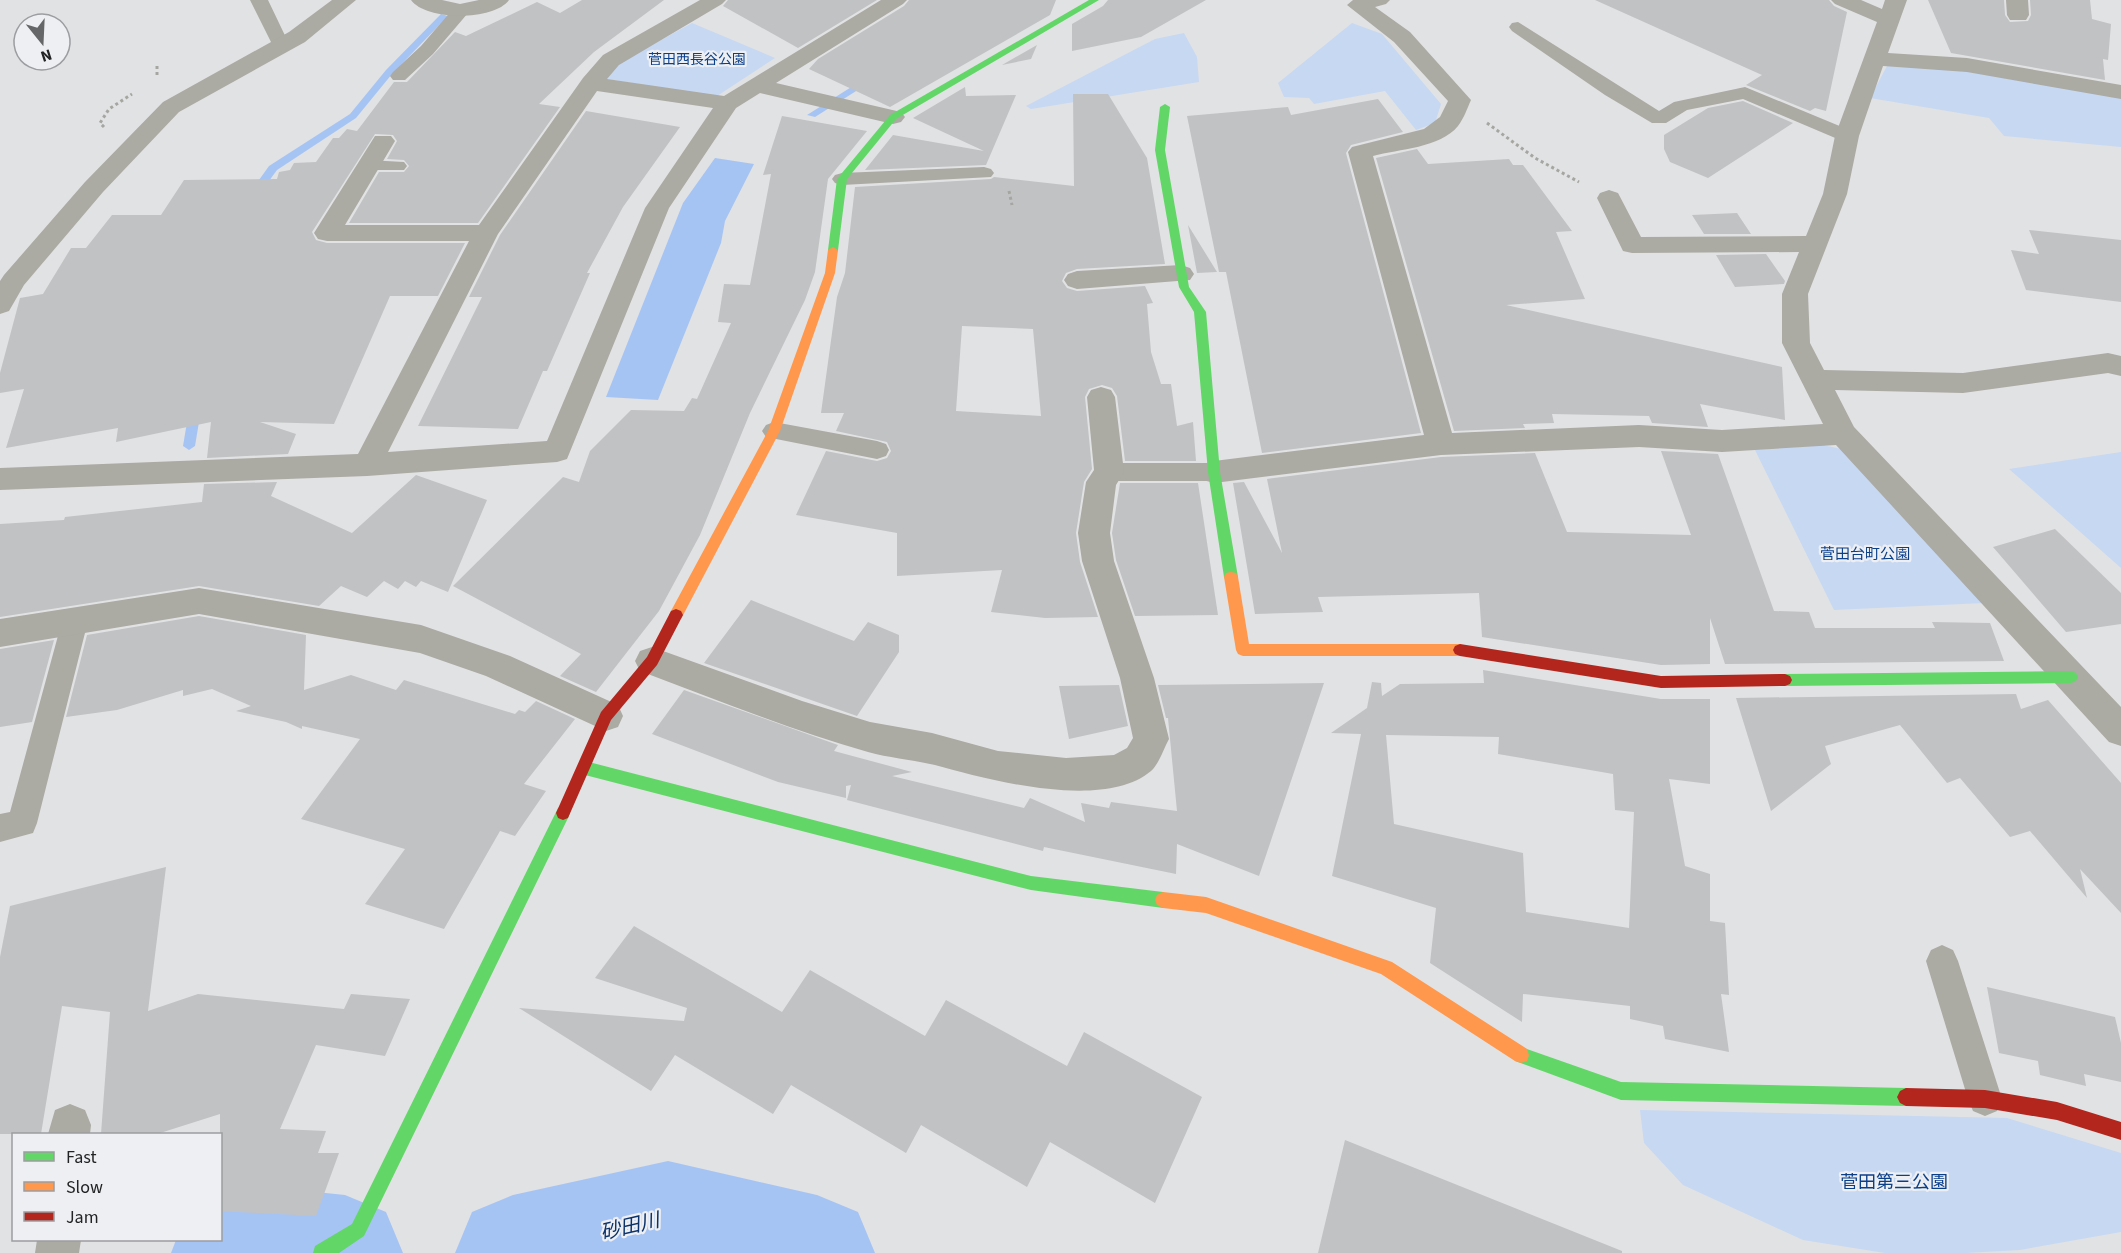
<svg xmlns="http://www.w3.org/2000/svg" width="2121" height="1253" viewBox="0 0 2121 1253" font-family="'Source Sans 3','Noto Sans JP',sans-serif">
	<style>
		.green { fill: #c7d8f2 }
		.water { fill: #a6c4f3 }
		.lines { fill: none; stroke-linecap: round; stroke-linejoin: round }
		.stream { fill: #a6c4f3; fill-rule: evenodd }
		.river { fill: #a6c4f3; fill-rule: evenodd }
		.building { fill: #c1c2c3; fill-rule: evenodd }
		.path { stroke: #a6a6a1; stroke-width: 3; stroke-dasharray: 3 3; stroke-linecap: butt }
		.lane { fill: #abaaa3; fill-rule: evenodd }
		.street { fill: #abaaa3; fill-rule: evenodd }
		.fast { fill: #63d668; fill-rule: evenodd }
		.slow { fill: #ff974d; fill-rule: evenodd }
		.jam { fill: #b3261e; fill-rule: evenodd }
		.labels { text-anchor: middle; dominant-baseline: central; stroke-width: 4.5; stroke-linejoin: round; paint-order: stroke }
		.far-park-label { font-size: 14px; fill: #0b3f8a; stroke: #edeff2 }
		.park-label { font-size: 15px; fill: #0b3f8a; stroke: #edeff2 }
		.near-park-label { font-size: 18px; fill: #0b3f8a; stroke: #edeff2 }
		.near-water-label { font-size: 20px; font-style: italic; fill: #0b326b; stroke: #edeff2 }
	</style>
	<rect width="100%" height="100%" fill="#e1e2e4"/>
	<!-- green -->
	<path class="green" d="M692,23L775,58L717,96L606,79L623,61Z
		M1352,23L1382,34L1441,104L1435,123L1416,130L1385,91L1314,104L1309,98L1284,97L1278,83Z
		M1184,33L1197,57L1199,82L1031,109L1026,106L1155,39Z
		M1887,66L1980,69L2121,94V147L2004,136L1989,118L1870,98Z
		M1823,445L1841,449L1984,603L1834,610L1755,450Z
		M2121,452V568L2009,469Z
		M1640,1110L2007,1118L2121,1153V1232L2020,1250L1966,1253H1885L1803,1240L1683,1185L1644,1143Z"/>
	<!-- water -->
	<path class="water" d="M715,158L754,164L725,221L721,243L658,400L606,397L683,203Z"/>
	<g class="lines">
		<!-- stream -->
		<path class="stream" d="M441,14L448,16L392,74L356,118L277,170L258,196H250L249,194L269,166L350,114L386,70Z
			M864,79L872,81L815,117L807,115Z
			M195,406L201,410L195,446L189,450L183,446L189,410Z"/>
		<!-- river -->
		<path class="river" d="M668,1161L817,1195L858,1212L875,1253H455L472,1212L513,1195Z
			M268,1187L345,1195L386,1212L403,1253H171L176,1240H220V1198Z"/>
	</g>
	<!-- building -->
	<path class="building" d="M582,0H664L594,52L539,104L560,107L478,223H349L379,172H404L409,166L404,160L387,159L397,141L393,135L375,134L312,232L316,240L327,243H465L438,296H390L334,424L260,422L296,434L288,454L207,458L211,422L116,442L118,428L6,448L24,389L0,393V373L20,298L43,294L71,248H86L112,215H161L184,180L277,179L279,172L290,170L294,163L316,162L333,138H339L347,129L357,131L394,82H407L455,32L466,36L537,2L560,13Z
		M728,0H877L798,48L723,6Z
		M909,0H1056L1050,15L890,107L809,69L818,59L904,6Z
		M1108,0H1206L1141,37L1072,51V24L1103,6Z
		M1595,0H1829L1834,6L1847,12L1826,111L1815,108L1810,111L1746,85L1762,75Z
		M1928,0H2004L2005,15L2010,22L2028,21L2031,15L2030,0H2090L2092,19L2111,24L2108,60L2103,59L2105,80L1951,53Z
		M1037,45L1031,59L1002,65Z
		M965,87L966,96L1016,95L986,165L865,170L893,135L984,151L913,118Z
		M1073,94H1108L1147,158L1165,264L1077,269L1066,273L1062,281L1067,288L1077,291L1145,286L1153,303L1147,304L1151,352L1161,384H1171L1177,426L1193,422L1196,461H1125L1117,396L1112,388L1102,385L1089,389L1085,397L1092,469L1084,482L1076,533L1080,562L1098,617L1045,618L991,612L1002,570L897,576V533L796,515L826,451L877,461L887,458L891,451L887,442L836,431L844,413H821L837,297L845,273L855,187L991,179L994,177L1074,186ZM962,326L1033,329L1041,416L956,411Z
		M1378,99L1403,132L1351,145L1346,153L1421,433L1262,453L1226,272H1219L1187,116L1288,107L1291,115Z
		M1743,101L1793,123L1708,178L1670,162L1664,149V135L1708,108Z
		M586,111L680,127L623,207L587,273H590L547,371H543L518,429L418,426L482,297H469L500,235Z
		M782,116L867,131L828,179L815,272L805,300L750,413L700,535L659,611L596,692L560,676L581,654L453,586L563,477L579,482L590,451L631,410L684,411L692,398L697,399L731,323L718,322L724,284L750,285L771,174L763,175Z
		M1417,149L1428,164L1509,159L1513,165H1523L1572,231L1556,232L1585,299L1506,305L1782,367L1785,420L1700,404L1708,427L1652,423L1649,416L1552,414L1554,423L1523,424L1525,428L1454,431L1376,158Z
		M1737,213L1751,234H1704L1692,215Z
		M1188,225L1217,272L1197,273Z
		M2029,230L2121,240V302L2026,290L2011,250L2039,254Z
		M1766,254L1785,281L1784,284L1735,287L1716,255Z
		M1661,451L1718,454L1774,611L1809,612L1815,628H1935L1932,622L1990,623L2004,661L1725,664L1710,618V664L1661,665L1482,637L1479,593L1318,597L1323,612L1255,614L1233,483L1244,482L1282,553L1267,479L1441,457L1535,453L1567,532L1691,535Z
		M416,475L487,500L448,592L421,581L416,587L405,581L398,589L384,581L367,597L341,586L319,606L199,586L0,617V524L64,520L65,517L202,502L204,484L277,482L271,496L352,533Z
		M1120,483H1198L1218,615L1135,616L1116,560L1112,533Z
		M2055,529L2121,593V624L2066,632L1993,547Z
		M751,600L854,641L868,622L899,635V652L857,716L704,663Z
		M199,616L306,635L304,690L351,675L396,690L404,680L515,714L519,710L525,712L536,701L575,719L524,784L546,791L515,836L500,831L444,929L365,904L405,849L301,819L360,739L302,726V729L286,722L236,711L251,706L212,689L183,696V690L117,710L66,717L87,635Z
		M54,640L32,722L0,727V649Z
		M1483,670L1661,699H1710V784L1669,779L1685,866L1710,874V921L1725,923L1729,995L1721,994L1729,1052L1665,1039L1663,1026L1630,1019V1006L1523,994L1522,1022L1430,963L1436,908L1332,876L1361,734L1331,733L1367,708L1372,682L1381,683L1382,696L1400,684L1484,683ZM1386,735L1499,737L1498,754L1613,774L1615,810L1634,812L1629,928L1526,912L1523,853L1394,824Z
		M1324,683L1259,876L1177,844L1176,874L1044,847L1043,851L847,800L851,785L846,786V798L778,782L652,734L684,690L838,745L834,751L912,772L892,776L1024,808L1030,798L1085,822L1081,803L1109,808L1111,802L1177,811L1168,718H1166L1158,685Z
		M1119,685L1128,726L1069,739L1059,686Z
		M2016,694L2021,709L2048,700L2121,783V913L2080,869L2087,898L2030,831L2010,837L1960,778L1947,783L1900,725L1825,746L1831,764L1771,811L1736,698Z
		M166,867L148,1011L198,994L344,1009L351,994L410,999L385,1056L316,1045L280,1129L326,1131L318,1153H339L316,1216L220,1211V1114L157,1134H101L110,1012L62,1006L41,1134H0V957L10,906Z
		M634,926L782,1012L810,970L925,1036L946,1000L1067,1066L1084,1032L1202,1097L1155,1203L1050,1142L1027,1187L921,1125L906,1153L791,1085L773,1114L675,1055L651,1091L519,1008L684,1021L687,1008L595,978Z
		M1987,987L2115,1017L2121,1043V1082L2084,1074L2086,1086L2040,1075L2038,1061L1999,1053Z
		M1345,1140L1622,1251V1253H1318Z"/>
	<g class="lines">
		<!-- path -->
		<path class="path" d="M157,66V76
			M1487,123L1535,158L1579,182
			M104,127L100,123L109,109L132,94
			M1009,191L1012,205"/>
		<!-- lane -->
		<path class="lane" d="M250,0H268L290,46L287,50H275Z
			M459,8L468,13L433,54L405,80H393L390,76L393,72L421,46L453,9Z
			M1518,22L1659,111L1674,102L1745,87L1854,132L1857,136L1847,142L1840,140L1743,99L1687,110L1666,123H1652L1605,95L1512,31L1509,27L1512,23Z
			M367,160L404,162L407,166L404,170H360L357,166L360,162Z
			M984,167L991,169L994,173L991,177L842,185L835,183L832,179L835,175L842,173Z
			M774,422L877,441L886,444L889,450L886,456L877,459L766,437L762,431L766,425Z
			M1109,463H1214L1223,465L1226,472L1223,479L1214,481H1109L1100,479L1097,472L1100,465Z
			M75,610L85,613L88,621L37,823L33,833L0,842V814L10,812L62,621L65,613Z
			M1942,945L1953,950L1958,961L2002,1099L1997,1111L1985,1116L1973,1111L1968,1099L1926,961L1931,950Z"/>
		<!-- street -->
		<path class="street" d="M332,0H356L305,42L179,112L103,192L24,285L9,311L0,314V281L4,275L85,182L163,102L289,32Z
			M411,0H442L460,4L479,0H509C494,21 426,21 411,0Z
			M700,0H726L722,4L619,65L607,79L724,96L881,0H907L903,4L776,83L901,112L905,117L901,122L893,124L760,93L736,108L669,208L567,459L557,462L367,476L0,490V468L358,454L469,241H327L318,239L314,233L375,136H391L395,141L345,225H479L583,78L603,55ZM597,91L713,108L645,208L547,441L388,452L498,234Z
			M1390,0L1386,4L1375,7L1410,32L1471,100C1467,109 1464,118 1458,126C1440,148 1399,149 1373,156L1452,433L1639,425L1722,430L1823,424L1782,343V294L1799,252L1632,253L1623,251L1597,198L1600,193L1609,190L1618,193L1641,237L1806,236L1823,194L1835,136L1877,22L1835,4L1831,0H1861L1882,9L1885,0H1907L1888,53L1967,58L2121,85V99L1967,72L1883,66L1859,136L1847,194L1808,294L1810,343L1824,370L1963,373L2108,353L2121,356V376L2108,373L1963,393L1835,390L1854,427L2121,707V746L2109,742L1836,445L1722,452L1639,447L1441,455L1214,483L1203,480L1199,472L1203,464L1214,461L1424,435L1348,152L1352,147L1424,129L1440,117L1448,101L1394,42L1347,5L1353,0Z
			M2006,0H2028L2029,15L2026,20H2010L2007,15Z
			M1181,265L1190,268L1194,274L1190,280L1077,289L1068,286L1064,280L1068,274L1077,271Z
			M1101,387L1111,390L1115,397L1124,472L1116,485L1110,533L1114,561L1154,678L1169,739C1164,748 1159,764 1151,771C1104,811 989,780 935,765C913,760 890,758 868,752C790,730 715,699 640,671L635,661L640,651L652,647L802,701L870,722L932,733L998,751L1066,758L1114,755L1127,748L1133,738L1120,678L1082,561L1078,533L1086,482L1094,470L1087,397L1091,390Z
			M199,588L421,625L510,656L618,705L623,716L618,727L606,731L486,676L420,653L199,614L0,647V619Z
			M70,1104L85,1110L91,1125L90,1134H48L55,1110Z
			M37,1240H81L79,1253H35Z"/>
		<!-- fast -->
		<path class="fast" d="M1089,0H1099L896,119L847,179L838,250L837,252H829L828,250L837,179L890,115Z
			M1165,104L1170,107L1165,150L1189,287L1206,312L1220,472L1238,577L1236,581H1226L1224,577L1208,472L1194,312L1179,287L1155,150L1160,107Z
			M2071,671L2076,673L2078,677L2076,681L2071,683L1785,686L1780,684L1778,680L1780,676L1785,674Z
			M585,761L1031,876L1163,892L1169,895L1171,900L1169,905L1163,908L1031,890L585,775L580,773L578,768L580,763Z
			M563,806L568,808L570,813L568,818L364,1236L339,1253H313L315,1246L352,1224L558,808Z
			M1521,1047L1621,1082L1906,1088L1912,1091L1915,1097L1912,1103L1906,1106L1621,1100L1515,1061L1513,1055L1515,1049Z"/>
		<!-- slow -->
		<path class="slow" d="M833,247L838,250L835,273L780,431L681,619H671L669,615L671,611L768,431L825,273L828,250Z
			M1231,572L1236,573L1238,577L1249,644H1460L1465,646L1467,650L1465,654L1460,656H1243L1238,654L1236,650L1224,577L1226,573Z
			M1163,892L1206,897L1392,962L1527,1049L1529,1055L1527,1061L1521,1063L1515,1061L1381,974L1206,913L1163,908L1157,905L1155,900L1157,895Z"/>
		<!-- jam -->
		<path class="jam" d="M676,609L681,611L683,615L657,665L611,720L568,818L563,820L558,818L556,813L601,712L647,657L671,611Z
			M1460,644L1661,676L1785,674L1790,676L1792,680L1790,684L1785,686L1661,688L1460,656L1455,654L1453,650L1455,646Z
			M1906,1088L1985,1090L2057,1102L2121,1122V1140L2057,1120L1985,1108L1906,1106L1900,1103L1897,1097L1900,1091Z"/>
	</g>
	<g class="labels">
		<!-- far-park labels -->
		<g class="far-park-label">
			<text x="697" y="60">菅田西長谷公園</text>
		</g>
		<!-- park labels -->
		<g class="park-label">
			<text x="1865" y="554">菅田台町公園</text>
		</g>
		<!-- near-park labels -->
		<g class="near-park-label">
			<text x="1894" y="1182">菅田第三公園</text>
		</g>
		<!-- near-water labels -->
		<g class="near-water-label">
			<text transform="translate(630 1227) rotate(-13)">砂田川</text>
		</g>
	</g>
	<!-- legend -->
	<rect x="12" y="1133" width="210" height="108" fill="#edeff2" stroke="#9c9da0" stroke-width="1.5"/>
	<rect x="24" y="1152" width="30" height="9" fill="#63d668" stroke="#9c9da0" stroke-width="1.5"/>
	<text x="66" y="1163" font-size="18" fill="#222324">Fast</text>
	<rect x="24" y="1182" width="30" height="9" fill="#ff974d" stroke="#9c9da0" stroke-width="1.5"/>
	<text x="66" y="1193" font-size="18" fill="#222324">Slow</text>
	<rect x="24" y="1212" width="30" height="9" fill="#b3261e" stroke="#9c9da0" stroke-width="1.5"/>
	<text x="66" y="1223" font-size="18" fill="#222324">Jam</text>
	<!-- north arrow -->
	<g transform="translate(42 42) rotate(162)"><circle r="28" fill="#edeff2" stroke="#9c9da0" stroke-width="1.5"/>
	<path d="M0-4.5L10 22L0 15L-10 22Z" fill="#656667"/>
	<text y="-9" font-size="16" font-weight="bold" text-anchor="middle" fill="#222324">N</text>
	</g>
</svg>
